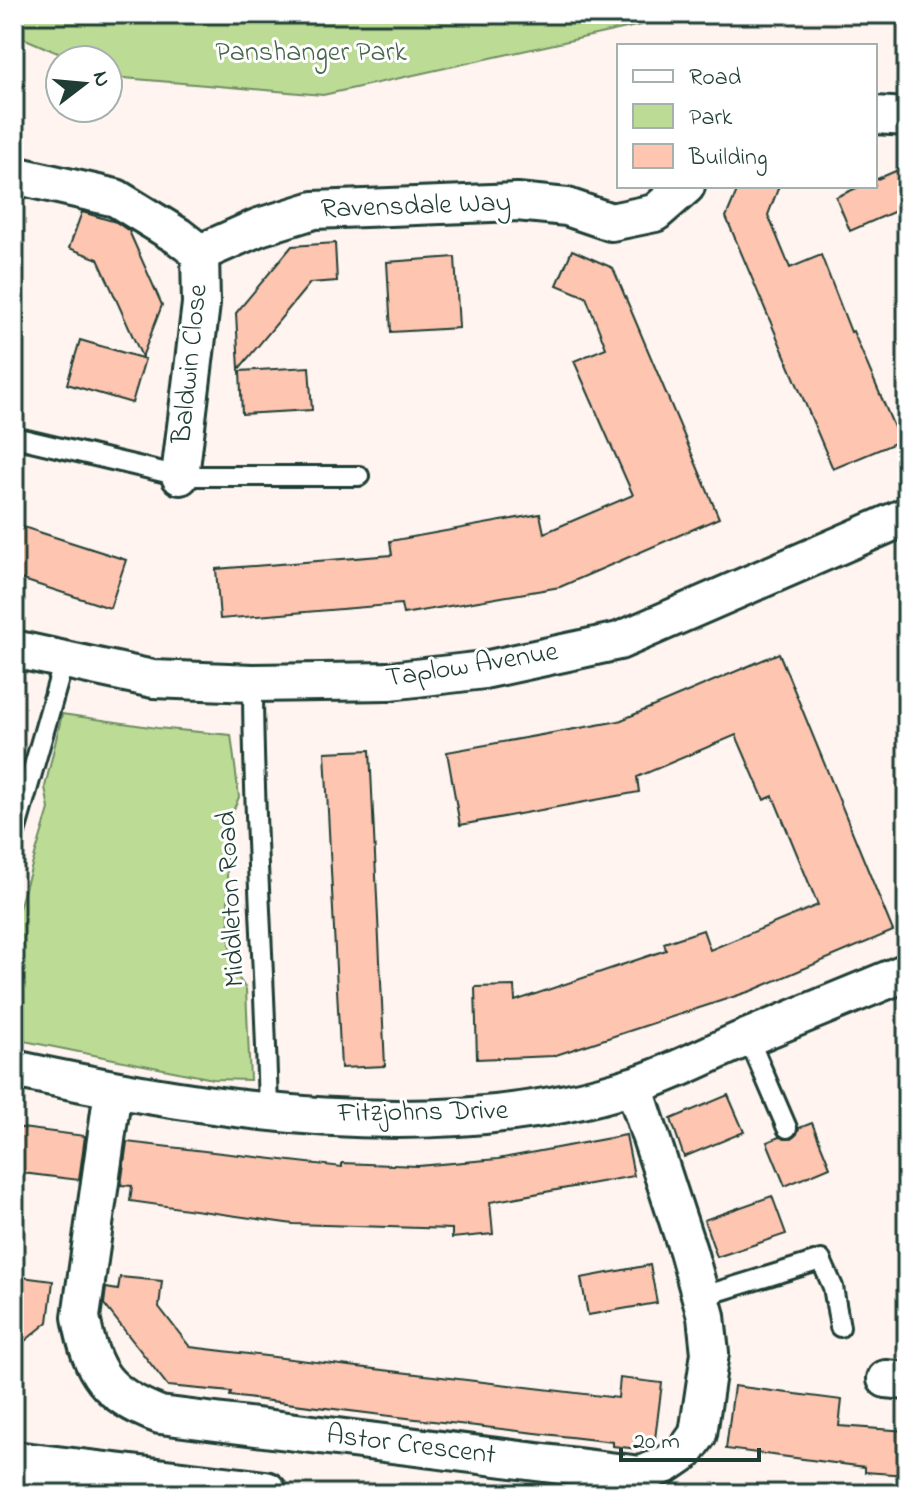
<svg xmlns="http://www.w3.org/2000/svg" width="921" height="1508" viewBox="0 0 921 1508" font-family="'Indie Flower',sans-serif">
	<style>
		.green { fill: #bcdc95; stroke: #6e8c64; stroke-width: 2 }
		.building { fill: #fec6b0; stroke: #1f3d34; stroke-width: 2 }
		.lines { fill: none; stroke-linecap: round; stroke-linejoin: round }
		.service-casing { stroke: #1f3d34; stroke-width: 24 }
		.minor-casing { stroke: #1f3d34; stroke-width: 42 }
		.tertiary-casing { stroke: #1f3d34; stroke-width: 50 }
		.service { stroke: #fff; stroke-width: 18 }
		.minor { stroke: #fff; stroke-width: 36 }
		.tertiary { stroke: #fff; stroke-width: 44 }
		.labels { text-anchor: middle; dominant-baseline: central; stroke-width: 6; stroke-linejoin: round; paint-order: stroke }
		.park-label { font-size: 28px; fill: #46654c; stroke: #fff }
		.street-label { font-size: 28px; fill: #1f3d34; stroke: #fff }
	</style>
	<rect width="100%" height="100%" fill="#fff4ef"/>
	<filter id="ink" filterUnits="userSpaceOnUse"><feTurbulence type="fractalNoise" baseFrequency=".0125" numOctaves="2"/><feDisplacementMap in="SourceGraphic" scale="16" xChannelSelector="R" yChannelSelector="G"/><feConvolveMatrix kernelMatrix="1 2 1 2 8 2 1 2 1" color-interpolation-filters="sRGB"/></filter>
	<g filter="url(#ink)">
		<!-- green -->
		<path class="green" d="M14,14H690L323,95L112,77L108,75V60H74L14,34Z
			M62,714L157,728L231,735L239,797L225,830L231,967L246,989L250,1080L213,1079L14,1039V925L49,809L45,787Z"/>
		<!-- building -->
		<path class="building" d="M907,166V206L850,231L836,197L861,186H875V180Z
			M739,186H779L768,215L790,268L821,255L851,332L853,331L900,441L833,469L726,217Z
			M82,212L116,222L129,231L162,305L142,357L98,259L69,248Z
			M335,243L337,281L310,283L239,369L236,313L292,246Z
			M572,250L613,268L719,518L560,587L403,614L401,604L220,619L216,569L392,555L390,541L540,514L544,533L633,495L574,361L606,348L586,297L557,285Z
			M455,257L459,328L391,332L387,262Z
			M80,340L145,359L132,403L67,384Z
			M309,367L312,410L242,414L240,371Z
			M14,524L126,560L110,608L14,577Z
			M779,653L893,931L751,991L553,1056L477,1059L475,987L514,986L515,1001L666,950L664,943L703,930L710,950L818,905L773,796L764,800L736,735L637,777L639,792L460,825L447,752L619,721Z
			M370,750L385,1066L341,1068L325,752Z
			M728,1095L744,1132L684,1157L671,1119Z
			M812,1123L830,1167L785,1186L767,1142L779,1137L791,1139L797,1134L799,1128Z
			M14,1127L85,1136L79,1180L14,1172Z
			M626,1135L634,1176L490,1202L493,1234L452,1238V1229L293,1224L130,1201L132,1186L121,1185L127,1142L342,1167V1163L418,1166L498,1159Z
			M772,1196L786,1234L717,1257L704,1220Z
			M650,1265L657,1303L588,1315L581,1278Z
			M14,1276L53,1281L48,1322L14,1350Z
			M120,1277L162,1281L159,1307L190,1347L618,1398L620,1378L662,1383L654,1447L647,1450L613,1446V1442L390,1416L230,1396L231,1392L168,1386L104,1304L106,1288L118,1290Z
			M734,1386L842,1400L839,1426L907,1431V1475L865,1472V1467L726,1449Z"/>
		<g class="lines">
			<!-- service casing -->
			<g class="service-casing">
				<path id="service" d="M14,437L180,476H359
					M253,683C253,826 265,969 268,1112
					M14,836L64,661
					M748,1037L787,1128
					M700,1297L821,1260L833,1287L840,1327"/>
			</g>
			<!-- minor casing -->
			<g class="minor-casing">
				<path id="minor" d="M875,115L907,117
					M14,175L116,198L178,236L200,253L259,227L314,210L517,202L567,207L611,222L655,213L686,186
					M180,476L201,304L200,253
					M14,649L153,679L253,683L390,681L484,670L619,641L907,516
					M14,1069C207,1111 440,1148 632,1086C669,1075 704,1056 739,1041C795,1018 851,995 907,972
					M113,1090L81,1317C91,1373 107,1395 160,1415L641,1475L667,1464L686,1451L698,1434L710,1353L706,1316L688,1251L634,1086
					M886,1379L907,1381"/>
			</g>
			<!-- tertiary casing -->
			<g class="tertiary-casing">
				<path id="tertiary" d="M14,1464L265,1494"/>
			</g>
			<!-- service -->
			<use href="#service" class="service"/>
			<!-- minor -->
			<use href="#minor" class="minor"/>
			<!-- tertiary -->
			<use href="#tertiary" class="tertiary"/>
		</g>
	</g>
	<g class="labels">
		<!-- park labels -->
		<g class="park-label">
			<text x="311" y="53">Panshanger Park</text>
		</g>
		<!-- street labels -->
		<g class="street-label">
			<text transform="translate(416 207) rotate(-2)">Ravensdale Way</text>
			<text transform="translate(191 364) rotate(-84)">Baldwin Close</text>
			<text transform="translate(472 666) rotate(-9)">Taplow Avenue</text>
			<text transform="translate(232 899) rotate(-93)">Middleton Road</text>
			<text transform="translate(423 1113) rotate(-1)">Fitzjohns Drive</text>
			<text transform="translate(411 1446) rotate(7)">Astor Crescent</text>
		</g>
	</g>
	<!-- margin -->
	<rect width="921" height="1508" fill="none" stroke="#fff" stroke-width="48"/>
	<rect x="24" y="24" width="873" height="1460" fill="none" stroke="#1f3d34" stroke-width="3" filter="url(#ink)"/>
	<!-- legend -->
	<rect x="617" y="44" width="260" height="144" fill="#ffffff" stroke="#a5b1ae" stroke-width="2"/>
	<rect x="633" y="70" width="40" height="12" fill="#ffffff" stroke="#a5b1ae" stroke-width="2"/>
	<text x="689" y="84" font-size="24" fill="#1f3d34">Road</text>
	<rect x="633" y="104" width="40" height="24" fill="#bcdc95" stroke="#a5b1ae" stroke-width="2"/>
	<text x="689" y="124" font-size="24" fill="#1f3d34">Park</text>
	<rect x="633" y="144" width="40" height="24" fill="#fec6b0" stroke="#a5b1ae" stroke-width="2"/>
	<text x="689" y="164" font-size="24" fill="#1f3d34">Building</text>
	<!-- north arrow -->
	<g transform="translate(84 84) rotate(74)"><circle r="38" fill="#ffffff" stroke="#a5b1ae" stroke-width="2"/>
	<path d="M0-6L14 30L0 20L-14 30Z" fill="#1f3d34"/>
	<text y="-12" font-size="22" font-weight="bold" text-anchor="middle" fill="#1f3d34">N</text>
	</g>
	<!-- scale -->
	<path d="M621 1448v12h138v-12" fill="none" stroke="#1f3d34" stroke-width="4"/>
	<text x="633" y="1448" font-size="24" fill="#1f3d34" stroke="#ffffff" stroke-width="6" paint-order="stroke">20 m</text>
</svg>
